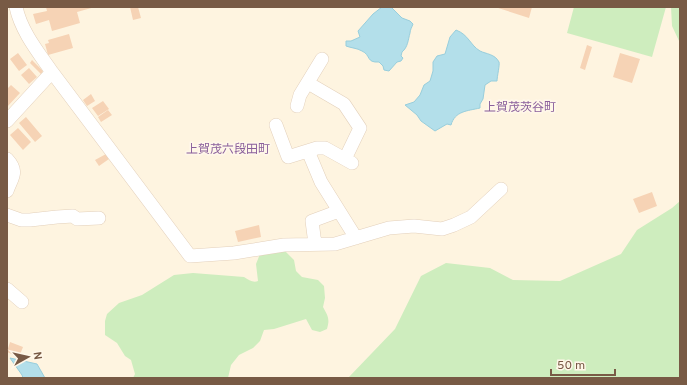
<svg xmlns="http://www.w3.org/2000/svg" width="687" height="385" viewBox="0 0 687 385" font-family="Overpass,'Noto Sans JP',sans-serif">
	<style>
		.green { fill: #ceedbe }
		.water { fill: #b3dfea; stroke: #98cedc }
		.building { fill: #f6d3b5 }
		.lines { fill: none; stroke-linecap: round; stroke-linejoin: round }
		.minor-casing { stroke: #e3d0bb; stroke-width: 14 }
		.minor { stroke: #fff; stroke-width: 13 }
		.labels { text-anchor: middle; dominant-baseline: central; stroke-width: 3.5; stroke-linejoin: round; paint-order: stroke }
		.neighbourhood-label { font-size: 12px; fill: #8b609c; stroke: #fff7e9 }
	</style>
	<rect width="100%" height="100%" fill="#fef4e0"/>
	<!-- green -->
	<path class="green" d="M574,7H666L652,57L567,33Z
		M671,7H680V43L672,26Z
		M680,201V378H348L395,329L421,276L446,263L490,268L513,280L560,281L621,254L637,230L672,208Z
		M285,251L294,260L296,271L302,277L318,280L324,286L325,298L323,307C328,316 330,319 327,329L320,332L312,330L306,319L274,329L264,330L260,341L253,348L239,355L231,365L228,378H133L135,374L131,360L125,356L117,343L105,335V321L107,314L119,303L142,295L174,275L193,273L244,277C249,280 253,283 258,281L256,264L260,254Z"/>
	<!-- water -->
	<path class="water" d="M382,7H391L402,18L410,21L413,24C412,27 410,30 410,33C408,40 408,47 402,52L401,56L403,58L401,61L397,62L389,71L384,70L383,66L379,62C366,63 371,55 362,51C357,48 351,48 346,46V41H351L360,37L358,31L373,14Z
		M456,30C469,35 470,45 480,51C486,54 495,54 499,62C500,64 497,77 497,81H491L485,85L483,99L480,104V108C467,111 455,111 451,125L447,124L435,131L421,121L417,115L405,105L414,102L420,95L424,85L430,81L433,71V62L437,56L445,54L450,37Z
		M10,358L37,364L45,378H23L22,375Z"/>
	<!-- building -->
	<path class="building" d="M46,7H95L77,12L80,23L52,31L49,20L36,24L33,14L47,11Z
		M130,7H138L141,18L133,20Z
		M495,7H532L529,18Z
		M69,34L73,48L48,55L45,44L49,43L48,40Z
		M587,45L592,47L585,70L580,68Z
		M18,53L27,65L19,71L10,59Z
		M620,53L640,59L632,83L613,77Z
		M32,60L43,71L41,74L30,63Z
		M29,68L37,77L29,84L21,75Z
		M11,85L20,93L7,107V89Z
		M91,94L95,101L87,106L83,100Z
		M103,101L109,109L98,116L92,108Z
		M108,110L112,115L101,122L98,117Z
		M26,117L42,136L35,142L19,123Z
		M18,128L31,142L23,150L10,135Z
		M106,154L109,159L99,166L95,160Z
		M652,192L657,206L639,213L633,199Z
		M259,225L261,237L238,242L235,231Z
		M10,342L23,347L19,357L7,352Z"/>
	<g class="lines">
		<!-- minor casing -->
		<g class="minor-casing">
			<path id="minor" d="M52,72L190,256L234,253L284,245L335,244L389,228L414,226L442,229L454,225L471,217L501,189
				M308,83L344,104L360,128L345,159
				M297,106L300,95L322,59
				M7,121L52,72C38,52 21,31 16,7
				M276,125L288,157L317,148H325L352,163
				M308,151L321,182L356,238
				M7,159C19,172 12,177 7,191
				M7,215L21,220H30L57,217L73,216L77,219L99,218
				M315,244L312,221L339,211
				M7,289L22,302"/>
		</g>
		<!-- minor -->
		<use href="#minor" class="minor"/>
	</g>
	<g class="labels">
		<!-- neighbourhood labels -->
		<g class="neighbourhood-label">
			<text x="520" y="108">上賀茂茨谷町</text>
			<text x="228" y="150">上賀茂六段田町</text>
		</g>
	</g>
	<!-- border -->
	<rect width="687" height="385" fill="none" stroke="#785a45" stroke-width="16"/>
	<!-- north arrow -->
	<g transform="translate(28 357) rotate(82)" stroke="#fff7e9" stroke-width="3" paint-order="stroke">
	<path d="M0-3L7 15L0 10L-7 15Z" fill="#785a45"/>
	<text y="-6" font-size="11" font-weight="bold" text-anchor="middle" fill="#785a45">N</text>
	</g>
	<!-- scale -->
	<path d="M551 369v6h64v-6" fill="none" stroke="#785a45" stroke-width="2"/>
	<text x="557" y="369" font-size="12" fill="#785a45" stroke="#fff7e9" stroke-width="3" paint-order="stroke">50 m</text>
</svg>
